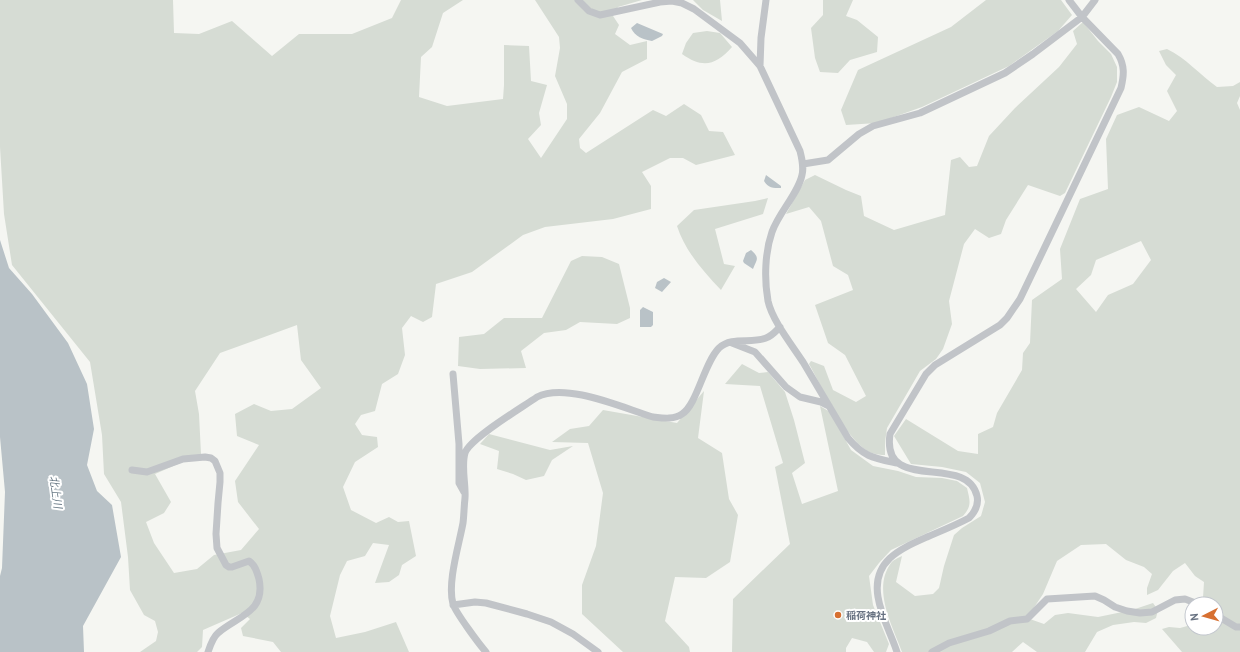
<svg xmlns="http://www.w3.org/2000/svg" width="1240" height="652" viewBox="0 0 1240 652" font-family="'PT Sans','Noto Sans JP',sans-serif">
	<style>
		.green { fill: #d6dcd4; fill-rule: evenodd }
		.water { fill: #b9c2c7 }
		.lines { fill: none; stroke-linecap: round; stroke-linejoin: round }
		.minor { stroke: #c1c4c8; stroke-width: 7 }
		.poi-dot { fill: #d77031; stroke: #fff; stroke-width: 1.5 }
		.labels { text-anchor: middle; dominant-baseline: central; stroke-width: 4; stroke-linejoin: round; paint-order: stroke }
		.poi-label { font-size: 10px; font-weight: bold; fill: #677181; stroke: #fff; text-anchor: start }
		.water-label { font-size: 11px; font-style: italic; fill: #687985; stroke: #fff }
	</style>
	<rect width="100%" height="100%" fill="#f5f6f2"/>
	<!-- green -->
	<path class="green" d="M0,0H173L174,33L199,34L232,21L272,56L299,34H352L392,18L401,0H463L443,13L432,47L421,57L419,97L447,106L503,99L504,85V45L529,46L531,81L547,85L539,113L541,125L528,139L541,158L567,119V104L555,76L560,48L559,37L535,0H642L618,7L613,16L619,25L615,34L630,45L647,41V59L622,72L600,113L579,139L580,148L586,153L653,110L666,116L684,104L701,115L709,131L723,132L735,155L696,165L683,158H670L642,172L651,186V209L613,219L545,227L523,235L472,272L436,284L432,317L423,322L411,316L402,328L405,355L398,374L382,384L375,411L361,415L355,424L362,435L377,437L378,447L355,462L343,487L351,510L376,523L389,517L398,522L409,521L416,556L402,565L399,575L389,582L375,583L389,545L373,543L365,556L347,561L340,575L330,616L336,638L365,632L396,622L409,652H281L273,642L243,636L241,628L250,619L242,613L203,630L202,647L197,652H140L156,641L158,632L155,621L144,615L130,590L128,557L121,502L104,474L102,435L90,362L12,265L4,214L0,147ZM297,325L301,360L321,388L292,409L271,411L254,404L235,414L237,436L259,445L235,481L238,502L259,529L241,550L214,555L197,569L174,573L154,543L146,522L164,513L171,502L155,474L201,454L199,414L195,391L220,353Z
		M693,0H720L722,21L703,10Z
		M823,0H853L846,16L857,20L878,37L877,52L850,60L838,73L820,72L815,58L811,28L823,15Z
		M986,0H1061L1072,15L1058,31L1009,66L922,107L877,123L846,125L841,110L858,70L951,27Z
		M1083,22L1098,41L1111,54L1117,67V82L1111,97L1065,193L1060,196L1028,185L1006,220L1001,234L989,238L975,229L964,244L949,301L952,324L943,349L936,359L920,371L887,428L885,442V455C877,455 868,453 862,447C841,429 823,389 809,364L811,361L824,366L833,390L856,402L866,396L845,355L828,343L815,305L853,290L848,275L833,266L821,221L809,207L786,214L805,180L815,175L846,190L861,196L864,216L894,230L945,215L951,160L960,157L969,167L977,166L989,136L1015,108L1059,67L1077,44L1073,31Z
		M707,31L720,33L732,47C716,65 703,69 682,54L686,43L693,33Z
		M1167,49C1186,58 1200,75 1217,87L1233,86L1240,82V96L1237,103L1240,110V652H1182L1162,629L1169,627L1180,628L1191,625L1192,623V628H1216V604H1201L1203,598L1204,582L1195,576L1185,563L1173,571L1158,590L1147,595V588L1152,574L1144,567L1126,560L1106,544L1081,545L1057,561L1043,594L1027,618L1044,624L1055,615L1068,613L1098,617L1132,610L1153,603L1158,610L1156,618L1146,623L1134,622L1113,625L1097,632L1085,652H1037L1023,642L1012,652H902C892,625 872,589 891,563C893,560 898,558 902,556L896,582L915,596L933,594L939,588L944,566L954,535L962,528L981,516L985,502L980,483L966,472L942,467L911,464L894,436L906,419L958,451L978,454V434L993,427L997,413L1022,370L1023,353L1030,343L1032,300L1062,279L1060,249L1080,199L1108,189L1106,139L1117,115L1139,107L1169,121L1177,111L1167,91L1176,75L1166,65L1159,51ZM1141,241L1151,260L1133,284L1108,295L1096,312L1076,289L1091,275L1096,260Z
		M768,198L763,214L715,229L724,264L735,266L721,290C703,271 685,251 677,226L694,210L755,201Z
		M582,256L602,257L619,264L630,308V318L617,324L580,322L566,330L544,333L521,351L526,368L480,369L458,366L459,337L484,334L504,318H542L571,261Z
		M742,364L759,373L768,372L785,392L794,420L805,463L792,473L802,504L838,491L820,406L830,412L851,450L873,466L898,471L916,477L942,478L957,481L967,488C970,501 972,506 963,516L891,550L879,563L869,576L873,605L889,644L886,652H874L867,642L852,638L846,648V652H732L733,599L790,544L775,467L783,463L760,386L725,384Z
		M704,391L698,438L722,453L729,499L738,515L730,562L706,578L675,577L665,621L689,647L690,652H623L582,614V585L596,546L603,493L588,443L552,442L570,429L589,426L603,410L677,423Z
		M489,434L550,450L573,446L552,460L544,476L526,480L513,474L497,469L499,451L480,444Z"/>
	<!-- water -->
	<path class="water" d="M637,23L663,34L662,36L652,41C643,39 635,37 631,28Z
		M766,175L781,186V188C773,188 768,188 764,181Z
		M0,240L9,268L32,294L68,343L87,384L94,429L87,465L97,491L112,505L121,557L83,626L84,652H0V576L2,568L5,492L0,437Z
		M751,250C760,258 757,259 753,269L744,263L743,261L746,253Z
		M664,278L671,282L662,292L655,288L657,282Z
		M643,307L653,312V325L651,327H640V310Z"/>
	<g class="lines">
		<!-- minor -->
		<path class="minor" d="M578,0L589,11L600,15L660,2L672,1L682,3L694,9L740,43L760,66L800,151C802,159 804,167 802,175C798,194 779,212 772,232C765,252 764,279 768,301C772,320 792,345 803,362C818,387 833,413 848,438C864,457 873,458 897,463
			M760,66L761,38L766,0
			M803,164L828,160L859,134L873,126L920,113L1005,73L1033,54L1082,17L1095,0
			M732,343L755,352L786,387L800,397L821,402L829,406
			M453,374L459,444V483L464,492
			M132,470L147,472L183,459L205,457L211,458L215,461L220,473V482L218,503L216,534L217,548L226,565L229,567H232L249,561C255,565 257,572 259,579C266,612 238,616 218,633C213,637 210,646 208,652
			M453,605L475,602L486,603L527,614L551,622L573,634L598,652
			M1216,615L1236,627H1240
			M486,652C479,644 456,613 453,604C447,583 459,545 463,523C464,515 464,507 465,498C466,485 461,466 465,453C470,438 523,407 537,397C566,382 623,408 653,417C662,418 674,420 682,414C697,405 704,363 719,348C732,336 751,344 766,338C772,336 776,331 780,327
			M897,652C891,634 881,616 878,597C872,561 900,549 927,537C941,531 956,525 969,518C975,512 979,505 977,496C967,452 881,495 890,434L926,374L935,365L1000,325L1007,318L1020,299L1121,88C1124,75 1125,66 1118,54L1082,17L1069,0
			M932,652L949,643L989,631L1010,621L1027,619L1047,599L1095,596L1104,600L1115,607L1127,611L1140,613L1152,612L1175,600L1185,599L1198,604"/>
	</g>
	<!-- markers -->
	<circle class="poi-dot" cx="838" cy="615" r="4"/>
	<g class="labels">
		<!-- poi labels -->
		<g class="poi-label">
			<text x="846" y="615">稲荷神社</text>
		</g>
		<!-- water labels -->
		<g class="water-label">
			<text transform="translate(56 492) rotate(82)">北上川</text>
		</g>
	</g>
	<!-- north arrow -->
	<g transform="translate(1204 616) rotate(264)"><circle r="19" fill="#ffffff" stroke="#c2c6cd"/>
	<path d="M0-3L7 15L0 10L-7 15Z" fill="#d77031"/>
	<text y="-6" font-size="11" font-weight="bold" text-anchor="middle" fill="#677181">N</text>
	</g>
</svg>
